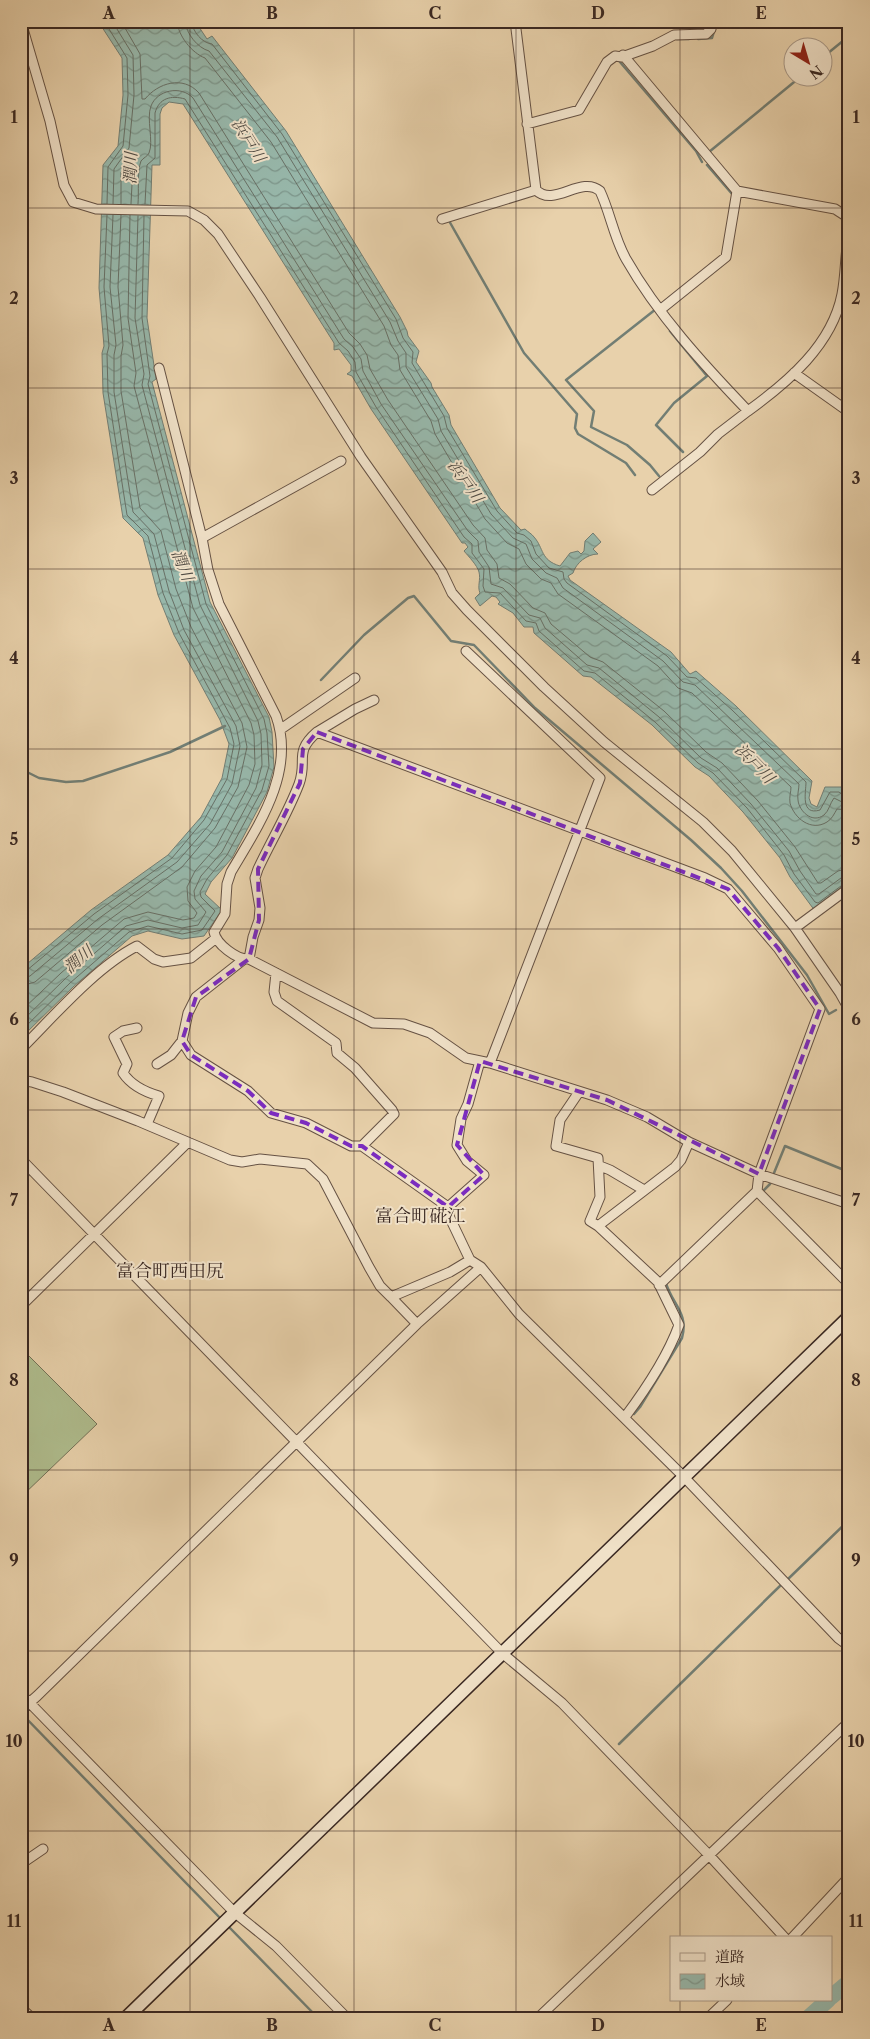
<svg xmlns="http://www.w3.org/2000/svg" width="870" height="2039" viewBox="0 0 870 2039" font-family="'Libre Caslon Text','Noto Serif JP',serif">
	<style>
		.grass { fill: #afbd8e; stroke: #747258 }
		.water { fill: url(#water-waves); stroke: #727e74 }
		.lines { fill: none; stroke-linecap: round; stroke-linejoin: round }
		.shore { stroke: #687066; stroke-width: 1 }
		.stream { stroke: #727e74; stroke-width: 2.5 }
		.river { stroke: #97b7aa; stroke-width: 16 }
		.street-casing { stroke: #665244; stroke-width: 11 }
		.secondary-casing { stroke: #3a2822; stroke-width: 15 }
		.street { stroke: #f0e1c8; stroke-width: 9 }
		.secondary { stroke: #f0e1c8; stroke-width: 12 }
		.marked { fill: none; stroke: #7b2cbf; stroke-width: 4; stroke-dasharray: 10 6; stroke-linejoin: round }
		.grid { fill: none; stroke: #3a2822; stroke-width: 1; stroke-opacity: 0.55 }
		.labels { text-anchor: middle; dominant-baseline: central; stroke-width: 4; stroke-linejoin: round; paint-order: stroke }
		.water-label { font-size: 16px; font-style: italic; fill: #514c44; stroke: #f0e1c8 }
		.quarter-label { font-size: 18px; fill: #3a2822; stroke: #f0e1c8 }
		.neatline { fill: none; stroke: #3a2822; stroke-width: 2 }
		.grid-label { font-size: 16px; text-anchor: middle; font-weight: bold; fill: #3a2822 }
	</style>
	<defs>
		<pattern id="water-waves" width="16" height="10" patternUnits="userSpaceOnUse" patternTransform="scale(1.25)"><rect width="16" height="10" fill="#97b7aa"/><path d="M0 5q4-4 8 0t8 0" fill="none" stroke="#7c958a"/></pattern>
	</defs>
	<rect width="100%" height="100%" fill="#e8d1ab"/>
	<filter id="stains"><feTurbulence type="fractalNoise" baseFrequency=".004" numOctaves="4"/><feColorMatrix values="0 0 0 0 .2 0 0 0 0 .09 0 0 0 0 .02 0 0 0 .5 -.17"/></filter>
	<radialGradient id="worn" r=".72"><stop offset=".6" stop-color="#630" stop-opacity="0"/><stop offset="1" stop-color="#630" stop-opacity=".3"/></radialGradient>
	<!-- grass -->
	<path class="grass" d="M21,1348L97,1424L21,1497Z"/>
	<!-- water -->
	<path class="water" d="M98,21H195L207,39L212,36L286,131L400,317L407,331L408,336L419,351L416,362L431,383L432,387L449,415L451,425L500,508L521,530L525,529C528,532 532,534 534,537C544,548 540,560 560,566L570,553L578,551L581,554L584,551L585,541L593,533L601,542L593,549L598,554C587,554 576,563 573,573L568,576L570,580L671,652L690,674L696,671L736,706L812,781L809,798L811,804L817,807L825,787H841L846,792L849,790V886L815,911L790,877L780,858L743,812L709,776L695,767L652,725L591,677L583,676L534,633L533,627H524L513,613L498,604L500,602L496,597L492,596L480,606L475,598L480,593C477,586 481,580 479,572C477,565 469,557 464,551L468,547L465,543H462L371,409L352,376L347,374L351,371V365L339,349L334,350V343L183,104L169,102L162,108L160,114V165H152L147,318L156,379L152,382L210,602L269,717L272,732L274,767L267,792L232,858L211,882L205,894L222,910L204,936L182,939L148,931L132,936L73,987L21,1038V969L91,910L168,855L201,817L222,778L229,744L220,720L174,635L158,595L143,538L123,518L103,393L102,353L104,346L99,288L103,165L118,146L123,95L122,58Z"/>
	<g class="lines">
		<!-- shore -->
		<path class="shore" d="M104,21L127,58L128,95L123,146L108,167L107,204
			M112,21L133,55L134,95L129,148L114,169L113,204
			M121,21L140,54L142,99H145C158,83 183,75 199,93L349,333L360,344L367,355L370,369L388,400L473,525L485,538L487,550L497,564L499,578L510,584L533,608L545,613L551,624L590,657L603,662L664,711L706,752L722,763L758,801L795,847L818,883H821L838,871L849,868
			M177,21C178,36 192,53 205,58L271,142L384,326L391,345L398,355L400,370L431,421L435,434L485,519L507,543L519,549L526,564L541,579L551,583L558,594L658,666L678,688L692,693L791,787C791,792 789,797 790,803C794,818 811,832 827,822C832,819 834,814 837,809L849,810
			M185,21C186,34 198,48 209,51L277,137L390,322L398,341L406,353V367L438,419L441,431L491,514L513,538L526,544L532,559L546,573L557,578L563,588L663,661L683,682L695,685L799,784C799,789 797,795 798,800C799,811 812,824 824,815C829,811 830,803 834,798L842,802L849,803
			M191,21C193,32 202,43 212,44L282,134L396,319L403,338L413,352L412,363L444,416L447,428L497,511L517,533L524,535L531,541L536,554L549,568L563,572L564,579L567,583L667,656L687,677L696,678L732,710L806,782C806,792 800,816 820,810L830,792H839L844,796H849
			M121,204V172L130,162L133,164L131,204
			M138,204C139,193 137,171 141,161C143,158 148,156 149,153C154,141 146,119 151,106C157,90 181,85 193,98L344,339L353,347L361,359L363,371L381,404L468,531L478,541L479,552L489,567L491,584L503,588L529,615L540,618L545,628L587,665L599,668L659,717L701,758L717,768L751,804L789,851L800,871L816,894H819L841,878L849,876
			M145,204L147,165L155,158V113C159,98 171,95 185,99L339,343L348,351L355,362L356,372L376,407L464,537L472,544V553L484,569L483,586L485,592L500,593L526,621L536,623L539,631L584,671L595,673L655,722L698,763L713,773L747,808L784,855L794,874L815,902L818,903L845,883L849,882
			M21,972L26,971L94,914L172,858L204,820L227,779L234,744L230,728L179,633L163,593L148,536L127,515L108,392L107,354L109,346L104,287L107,215
			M21,979L30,976L98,919L177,862L210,824L232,784L240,746L236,726L184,630L169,591L154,534L133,512L114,392V355L116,345L110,287L113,215
			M21,986L35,982L102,925L182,867L215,828L238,787L247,747L242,723L191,627L176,589L161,531L140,508L121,391V356L123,345L118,287L121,215
			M21,1011L61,973L124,919L148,912L183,920L194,918L197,913L188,901L187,887L195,871L216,847L249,785L255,764L254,735L251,723L193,608L134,386L136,373L128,318L130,215
			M21,1022L66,978L126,926L148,920L182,928L198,925L206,912L195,899L194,891L201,876L222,852L256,788L262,765L261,734L258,721L200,605L142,385L144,374L135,318L138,216
			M21,1031L70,983L129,932L148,926L182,934L202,930L215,911L201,897L200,892L207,879L227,855L262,790L269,766L267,733L264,719L206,604L148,384L150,376L142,318L144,216"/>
		<!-- stream -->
		<path class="stream" d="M677,39H689
			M698,39L712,38L716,25
			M822,58L849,36
			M620,62L696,151L702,162
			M709,152L799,78
			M707,165L733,195
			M448,219L524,353L577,414L575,428L578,434L626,463L635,475
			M656,309L566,380L594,411L591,427L627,445L650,465L659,476
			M670,331L707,376L674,403L656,425L683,452
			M321,680L364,635L408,598L414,596L451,641L474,645L535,708L691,840L721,868L742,891L807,975L829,1014L836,1010
			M21,769L39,778L66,782L83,781L170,752L225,726
			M774,1173L785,1146L849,1172
			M21,1182L32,1172
			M762,1192L770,1184
			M634,1414L640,1407L682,1338C689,1313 672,1304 666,1283
			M787,1580L849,1520
			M21,1713L222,1920
			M619,1744L783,1583
			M228,1926L318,2018"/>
		<!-- river -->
		<path class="river" d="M831,1997L849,1982
			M808,2018L828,2000"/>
		<!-- street casing -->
		<g class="street-casing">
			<path id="street" d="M515,21L536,190C554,208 581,175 600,191C610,212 614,238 626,259C658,315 703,364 748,411C788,382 832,345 842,294C846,274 845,253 849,233
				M21,22L50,121L64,185L73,202L96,209L188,211L204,220L218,234L260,297L361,457L442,572L452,593L467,610L544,687L604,742L703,822L732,851L795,928L840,993L849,1009
				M623,55L737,191L835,209L849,218
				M527,124L579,110L607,62L615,56L622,57L653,46L674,35L706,34L711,29L713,21
				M442,219L536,190
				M660,310L726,257L737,191
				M159,368L202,538
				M794,373L849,412
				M341,461L202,538L208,570L219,604L276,716C296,772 258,826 231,872L227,884L225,914L214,932C216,944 237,960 249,959L373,1023L404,1024L430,1033L466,1058L490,1063L607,1100L647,1117L689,1142L759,1174L849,1204
				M652,490L700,452L718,434L748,411
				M466,651L600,778L490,1063
				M281,729L355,678
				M317,732L355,709L374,700
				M795,928L849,888
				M249,959L253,937L259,920L260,908L255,878L258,869C271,841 288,813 299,784C308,760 293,753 317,732L705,878L728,889L778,948L820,1009L759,1174L757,1191L849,1284
				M276,973L274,992L277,1001L336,1043L337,1053L355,1068L392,1110L394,1114L362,1146L448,1207
				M137,1028L123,1031L114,1037L127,1064L123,1073C131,1085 145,1092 159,1096L147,1124
				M182,1041L191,1055L248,1091L271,1113L306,1123L351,1146H362
				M21,1049C55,1015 96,967 137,946L154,959L163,962L191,958L215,939
				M480,1061L468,1104L461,1119L457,1145L467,1161L484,1175L448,1207L449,1216L470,1260L481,1267L519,1314L684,1477L838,1638L849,1646
				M157,1064L171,1055L182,1041L188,1013L196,997L243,960
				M21,1080L32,1082L63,1092L138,1121L230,1160L242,1162L260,1159L307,1164L323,1179L369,1267L380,1286L391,1297L450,1272L470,1260
				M579,1092L560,1120L556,1146L598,1158L600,1197L590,1221L598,1226
				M21,1159L502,1653L562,1703L708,1854L785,1938
				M600,1166L610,1170L644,1190
				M659,1285L757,1191
				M391,1297L417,1324
				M21,1306L188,1142
				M625,1417C646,1389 667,1358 679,1325L658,1282L598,1226L675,1167L681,1160L689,1142
				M21,1694L234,1912L276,1946L347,2018
				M21,1710L37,1696L417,1324L481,1267
				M21,1864L43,1849
				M792,1938L849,1877
				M21,2008L32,2018
				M538,2018L849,1722
				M708,2018L727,2000"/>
		</g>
		<!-- secondary casing -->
		<g class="secondary-casing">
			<path id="secondary" d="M126,2018L849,1317"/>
		</g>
		<!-- street -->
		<use href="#street" class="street"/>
		<!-- secondary -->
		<use href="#secondary" class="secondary"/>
	</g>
	<!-- marked area -->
	<path class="marked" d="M317,732L728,889L778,948L820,1009L759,1174L607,1100L480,1061L457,1145L484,1175L448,1207L362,1146H351L306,1123L271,1113L248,1091L191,1055L182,1041L196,997L249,959L259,920L258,869L300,783L303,749Z"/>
	<!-- grid -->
	<path class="grid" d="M190,21V2018M354,21V2018M516,21V2018M680,21V1938M21,208H849M21,388H849M21,569H849M21,749H849M21,929H849M21,1110H849M21,1290H849M21,1470H849M21,1651H849M21,1831H849M680,2000V2018"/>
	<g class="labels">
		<!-- water labels -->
		<g class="water-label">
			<text transform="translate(249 140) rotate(58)">浜戸川</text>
			<text transform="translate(130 168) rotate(-88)">潤川</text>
			<text transform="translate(466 481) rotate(55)">浜戸川</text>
			<text transform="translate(183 565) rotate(68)">潤川</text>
			<text transform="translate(755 763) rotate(46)">浜戸川</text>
			<text transform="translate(78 959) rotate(-40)">潤川</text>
		</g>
		<!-- quarter labels -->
		<g class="quarter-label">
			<text x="420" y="1216">富合町硴江</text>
			<text x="170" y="1271">富合町西田尻</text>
		</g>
	</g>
	<!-- margin -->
	<rect width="870" height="2039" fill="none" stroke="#e8d1ab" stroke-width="55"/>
	<!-- legend -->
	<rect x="670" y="1936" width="162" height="65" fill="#f0e1c8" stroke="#a79786"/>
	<rect x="680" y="1953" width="25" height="8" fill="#f0e1c8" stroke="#a79786"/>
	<text x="715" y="1962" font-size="15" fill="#3a2822">道路</text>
	<rect x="680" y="1974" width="25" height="15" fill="url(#water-waves)" stroke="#a79786"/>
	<text x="715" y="1986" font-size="15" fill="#3a2822">水域</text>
	<!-- north arrow -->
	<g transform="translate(808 62) rotate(142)"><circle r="24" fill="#f0e1c8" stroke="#a79786"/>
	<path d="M0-4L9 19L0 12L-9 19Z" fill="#8f2418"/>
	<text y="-8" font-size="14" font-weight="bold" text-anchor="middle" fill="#3a2822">N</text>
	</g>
	<rect x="28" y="28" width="814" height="1984" class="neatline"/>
	<g class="grid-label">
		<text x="109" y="19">A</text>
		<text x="272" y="19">B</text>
		<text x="435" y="19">C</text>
		<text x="598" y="19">D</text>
		<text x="761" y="19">E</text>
		<text x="14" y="123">1</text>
		<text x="856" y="123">1</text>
		<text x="14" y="304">2</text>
		<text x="856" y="304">2</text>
		<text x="14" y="484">3</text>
		<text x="856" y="484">3</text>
		<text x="14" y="664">4</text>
		<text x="856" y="664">4</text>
		<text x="14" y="845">5</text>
		<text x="856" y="845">5</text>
		<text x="14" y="1025">6</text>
		<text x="856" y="1025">6</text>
		<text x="14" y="1206">7</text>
		<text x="856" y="1206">7</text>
		<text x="14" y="1386">8</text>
		<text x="856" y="1386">8</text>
		<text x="14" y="1566">9</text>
		<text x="856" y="1566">9</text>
		<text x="14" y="1747">10</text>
		<text x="856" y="1747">10</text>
		<text x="14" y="1927">11</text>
		<text x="856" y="1927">11</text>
		<text x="109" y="2031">A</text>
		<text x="272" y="2031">B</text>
		<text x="435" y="2031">C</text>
		<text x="598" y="2031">D</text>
		<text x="761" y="2031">E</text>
	</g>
	<rect width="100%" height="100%" filter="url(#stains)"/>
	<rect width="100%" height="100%" fill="url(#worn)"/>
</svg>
